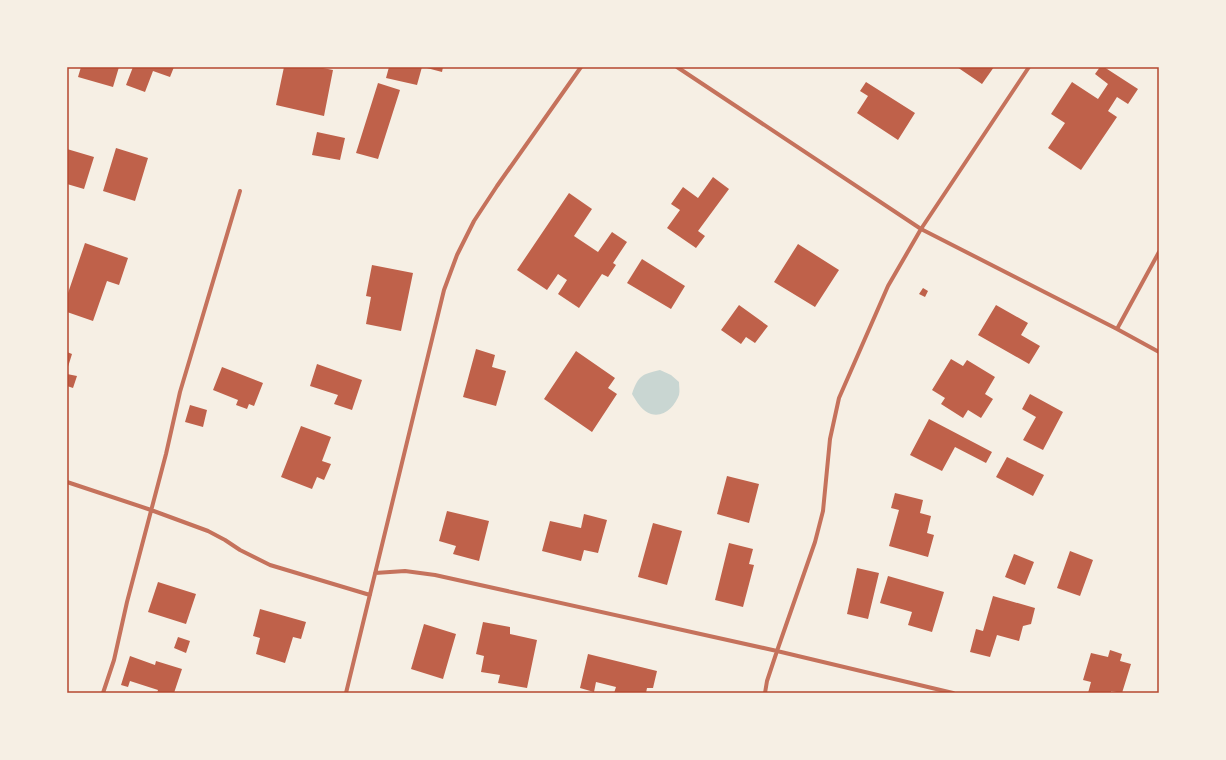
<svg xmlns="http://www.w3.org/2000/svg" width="1226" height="760" viewBox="0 0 1226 760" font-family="Figtree,sans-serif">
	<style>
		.water { fill: #c9d6d2 }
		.building { fill: #bf614a }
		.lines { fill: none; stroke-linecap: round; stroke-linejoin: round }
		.minor { stroke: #c5725c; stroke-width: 4 }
		.neatline { fill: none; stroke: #b5482f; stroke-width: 1.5 }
	</style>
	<rect width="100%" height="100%" fill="#f6efe4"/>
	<!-- water -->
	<path class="water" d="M660,370L671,375L679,382C679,386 680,391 679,395C675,406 664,418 651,414C643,412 636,401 632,394C638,376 642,374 660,370Z"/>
	<!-- building -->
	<path class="building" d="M81,67H119L113,87L78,77Z
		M133,67H174L170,77L153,71L145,92L126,85Z
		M284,67H318L333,70L324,116L276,105Z
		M389,67H422L417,85L386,78Z
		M423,67H443L442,72Z
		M957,67H994L982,84Z
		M1100,67H1104L1138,89L1128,104L1117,97L1108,111L1117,117L1081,170L1048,148L1065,123L1051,114L1072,82L1098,99L1108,84L1095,74Z
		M866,82L915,113L898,140L857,113L868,96L860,91Z
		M378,83L400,90L378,159L356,153Z
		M317,132L345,138L340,160L312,155Z
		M116,148L148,158L135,201L103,191Z
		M67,149L94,157L84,189L67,184Z
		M713,177L729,189L698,231L705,236L696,248L667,228L680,210L671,204L683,187L698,198Z
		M569,193L592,209L574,236L598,252L612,232L627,242L613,263L616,265L608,277L602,274L579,308L558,294L567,280L558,274L547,290L517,270Z
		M85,243L128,258L119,285L107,281L93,321L67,312V296Z
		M798,244L839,270L815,307L774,282Z
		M642,259L685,286L671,309L627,283Z
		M372,265L413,273L401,331L366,324L371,297L366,296Z
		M923,288L928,291L925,297L919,294Z
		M739,305L768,326L755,343L746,337L741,344L721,330Z
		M996,305L1028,323L1021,335L1040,346L1029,364L978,335Z
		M476,349L495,355L492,367L506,371L496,406L463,397Z
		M576,351L615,378L608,388L617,394L592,432L544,399Z
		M67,352L72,354L67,370Z
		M951,359L963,366L967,360L995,377L985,394L993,399L981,418L968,410L963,418L941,404L945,398L932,390Z
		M317,364L362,380L352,410L334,404L338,395L310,386Z
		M222,367L263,383L254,406L249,404L247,409L236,405L238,400L213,390Z
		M67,374L77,376L73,388L67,386Z
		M1030,394L1063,412L1043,450L1023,440L1036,417L1022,409Z
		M190,405L207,410L203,427L185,422Z
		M929,419L992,452L986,463L955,447L942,471L910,455Z
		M301,426L331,437L322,461L331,464L324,480L317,477L312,489L281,477Z
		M1007,457L1044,475L1033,496L996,477Z
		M727,476L759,484L749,523L717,514Z
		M895,493L923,500L920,513L931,516L927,533L934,535L928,557L889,546L899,510L891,508Z
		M447,511L489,521L479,561L453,554L456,546L439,541Z
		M584,514L607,520L598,553L584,550L581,561L542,551L550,521L581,528Z
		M653,523L682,531L667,585L638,577Z
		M729,543L753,549L749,564L754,565L743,607L715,600Z
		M1070,551L1093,560L1080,596L1057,588Z
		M1014,554L1034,562L1025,585L1005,577Z
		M857,568L879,573L868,619L847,614Z
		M888,576L944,592L932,632L908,625L912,612L880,603Z
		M158,582L196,594L186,624L148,612Z
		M993,596L1035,608L1031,624L1023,626L1019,641L997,635L990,657L970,652L976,629L983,631Z
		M260,609L306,622L301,639L293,637L285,663L256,654L260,638L253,636Z
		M483,622L510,627V634L537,640L527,688L498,683L500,675L481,672L484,656L476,654Z
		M424,624L456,634L443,679L411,669Z
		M178,637L190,641L186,653L174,648Z
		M1110,650L1122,654L1120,661L1131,664L1122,693L1111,691V693H1088L1091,682L1083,680L1091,653L1108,657Z
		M588,654L657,671L653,688H647L646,693H614L616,687L596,682L594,692L580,688Z
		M130,656L155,665L156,661L182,669L174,693H157L158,690L130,681L128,687L121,685Z"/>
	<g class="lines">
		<!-- minor -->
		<path class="minor" d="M677,67L921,229L1117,329L1159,352
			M1117,329L1159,252
			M67,482L151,510L208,531L225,540L240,550L270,565L370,595
			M375,573L405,571L435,575L777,651L953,693
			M103,693L114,660L127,602L166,454L180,392L240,191
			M346,693L444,290L457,255L474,221L497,186L581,67
			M765,693L767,681L777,651L815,542L823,511L830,439L839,398L888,286L921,229L1029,67"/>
	</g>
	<!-- border -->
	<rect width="1226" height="760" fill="none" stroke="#f6efe4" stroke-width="136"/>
	<rect x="68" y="68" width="1090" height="624" class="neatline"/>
</svg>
